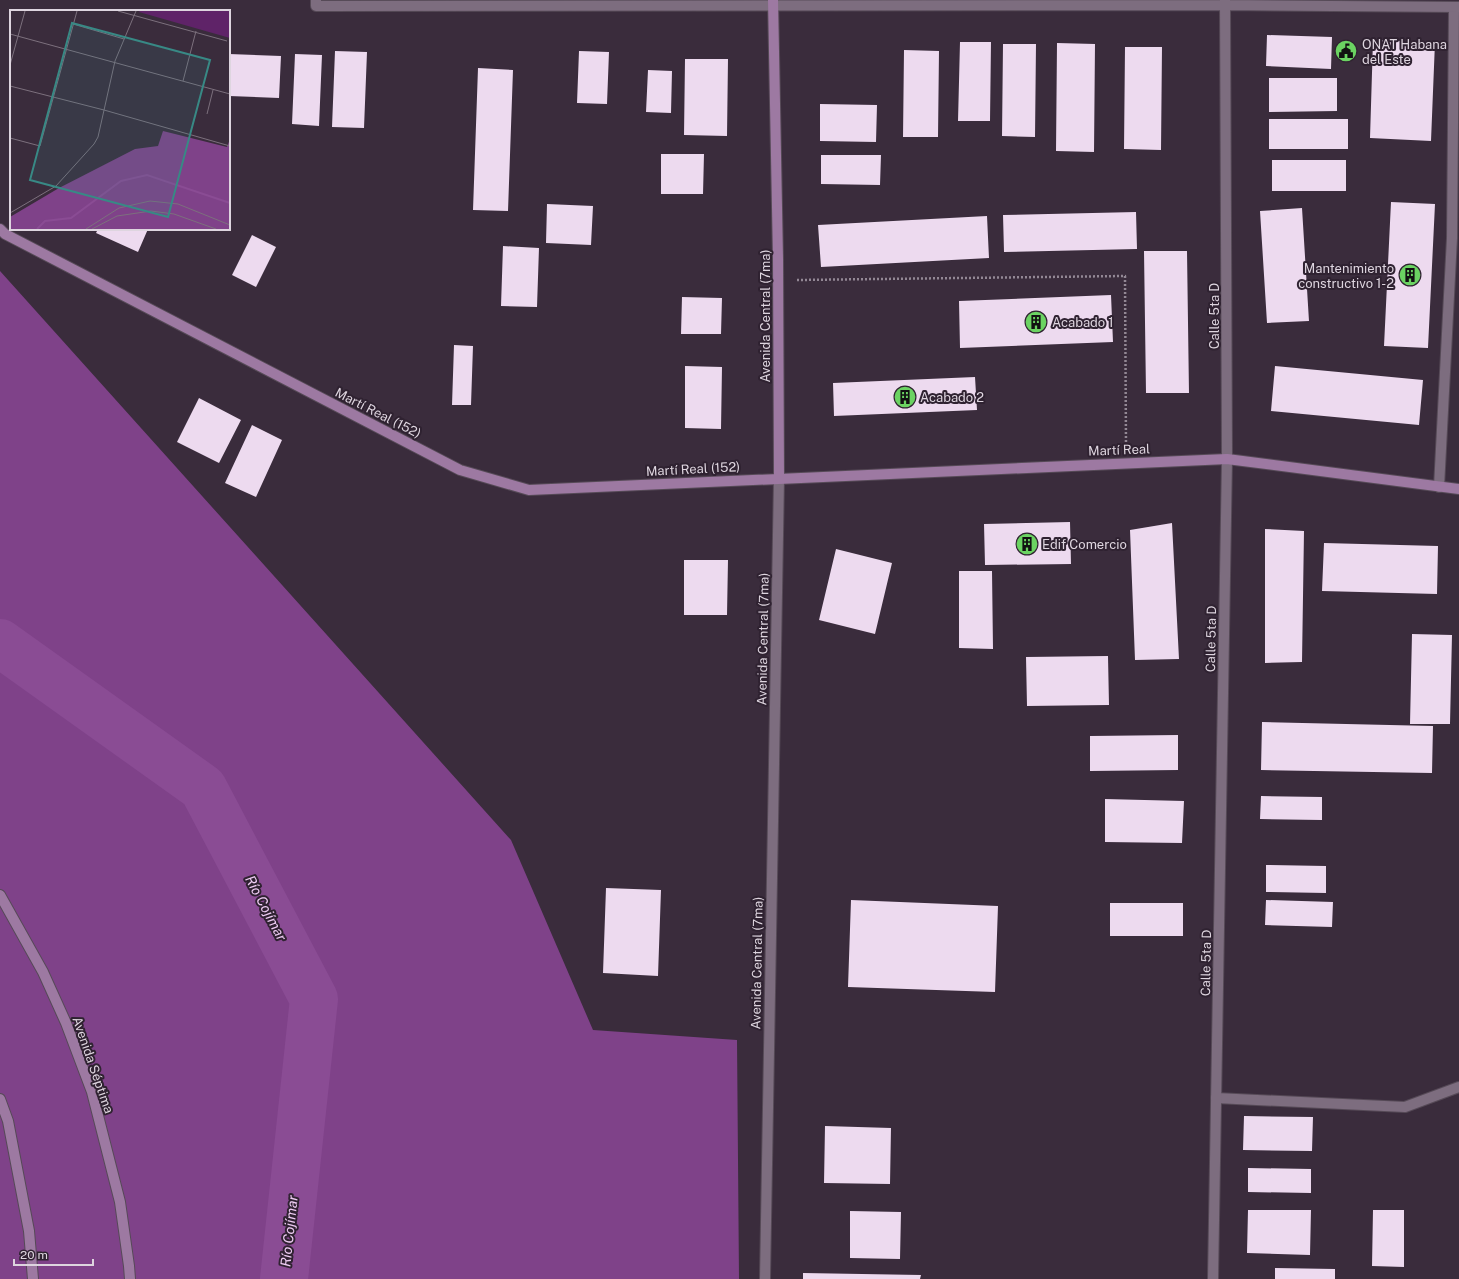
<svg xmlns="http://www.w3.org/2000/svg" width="1459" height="1279" viewBox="0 0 1459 1279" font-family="'Public Sans',sans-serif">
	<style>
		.forest { fill: #7f4289 }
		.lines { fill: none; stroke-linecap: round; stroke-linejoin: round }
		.river { stroke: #8a4c94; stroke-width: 48 }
		.building { fill: #eddaef }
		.service-casing { stroke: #564a57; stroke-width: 12 }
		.minor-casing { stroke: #564a57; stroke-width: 12 }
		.secondary-casing { stroke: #564a57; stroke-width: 12 }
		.path { stroke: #938895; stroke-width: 2.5; stroke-dasharray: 2 2; stroke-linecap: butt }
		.service { stroke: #7d6d7f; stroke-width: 10 }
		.minor { stroke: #7d6d7f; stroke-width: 10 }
		.secondary { stroke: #9d79a2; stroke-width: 10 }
		.labels { text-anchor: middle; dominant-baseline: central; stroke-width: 4; stroke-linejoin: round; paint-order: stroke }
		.poi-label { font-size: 13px; fill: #ded5df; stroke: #2f2231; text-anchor: start }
		.street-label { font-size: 13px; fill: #ded5df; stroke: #2f2231 }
		.water-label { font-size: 14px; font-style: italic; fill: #eeccf3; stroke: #2f2231 }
		.inset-river { fill: none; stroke: #8a4c94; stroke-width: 2 }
		.inset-road { fill: none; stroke: #7c707d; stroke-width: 1 }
		.view { fill: #388985; fill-opacity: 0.15; stroke: #388985; stroke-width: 2 }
		.inset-edge { fill: none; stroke: #ded5df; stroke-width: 2 }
	</style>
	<rect width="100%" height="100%" fill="#3a2c3c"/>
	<!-- forest -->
	<path class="forest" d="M0,271L511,840L593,1030L737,1040L739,1279H0Z"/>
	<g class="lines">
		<!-- river -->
		<path class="river" d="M0,643L203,788L314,999L284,1279"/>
	</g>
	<!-- building -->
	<path class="building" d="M1267,35L1332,37L1331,69L1266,66Z
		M1373,40L1435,42L1431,141L1370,138Z
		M960,42H991L990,121H958Z
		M1057,43L1095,44L1094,152L1056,151Z
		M1003,44H1036L1035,137L1002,136Z
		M1125,47H1162L1161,150L1124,149Z
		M904,50L939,51L938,137H903Z
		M335,51L367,52L364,128L332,127Z
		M579,51L609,52L607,104L577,103Z
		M229,54L281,56L279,98L229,96Z
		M295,54L322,55L319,126L292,124Z
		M685,59H728L727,136L684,135Z
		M478,68L513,70L508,211L473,210Z
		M648,70L672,71L671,113L646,112Z
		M1269,78H1337V111L1269,112Z
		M820,104L877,105L876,142L820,141Z
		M1269,119H1348V149H1269Z
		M661,154H704L703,194H661Z
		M821,155H881L880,185L821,184Z
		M1272,160H1346V191H1272Z
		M1391,202L1435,204L1428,348L1384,346Z
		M547,204L593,206L591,245L546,243Z
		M1302,208L1309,321L1267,323L1260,211Z
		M1136,212L1137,249L1004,252L1003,215Z
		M987,216L989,258L821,267L818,225Z
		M98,229H148L138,252L96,233Z
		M252,235L276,247L256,287L232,275Z
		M503,246L539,248L537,307L501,306Z
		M1144,251H1187L1189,393H1146Z
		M1111,295L1113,342L960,348L959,301Z
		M682,297L722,298L721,334H681Z
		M454,345L473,346L471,405H452Z
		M685,366L722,367L721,429L685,428Z
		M1275,366L1423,380L1419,425L1271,411Z
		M975,377L977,410L834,416L833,383Z
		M199,398L241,420L219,463L177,442Z
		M252,425L282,440L256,497L225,483Z
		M1070,522L1071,564L985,565L984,524Z
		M1172,523L1179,659L1135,660L1130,530Z
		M1265,529L1304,531L1302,662L1265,663Z
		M1324,543L1438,546L1437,594L1322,591Z
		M836,549L892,563L875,634L819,620Z
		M684,560H728L727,615H684Z
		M959,571H992L993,649L959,648Z
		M1412,634L1452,635L1450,724H1410Z
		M1108,656L1109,705L1027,706L1026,657Z
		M1262,722L1433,726L1432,773L1261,770Z
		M1178,735V770L1090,771V736Z
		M1261,796L1322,797V820L1260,819Z
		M1105,799L1184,801L1182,843L1105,842Z
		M1266,865L1326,866V893L1266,892Z
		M606,888L661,890L658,976L603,973Z
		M851,900L998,906L995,992L848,987Z
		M1266,900L1333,902L1332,927L1265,925Z
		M1110,903H1183V936H1110Z
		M1244,1116L1313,1117L1312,1151L1243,1150Z
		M825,1126L891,1128L890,1184L824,1183Z
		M1248,1168L1311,1169V1193L1248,1192Z
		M1248,1210H1311L1310,1255L1247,1253Z
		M1373,1210H1404V1267L1372,1266Z
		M850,1211L901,1212L900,1259L850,1258Z
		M1275,1268L1335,1269V1279H1275Z
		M803,1273L921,1275L920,1279H803Z"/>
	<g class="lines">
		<!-- service casing -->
		<g class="service-casing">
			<path id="service" d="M1439,487L1452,238L1454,7
				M1216,1098L1405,1107L1459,1087"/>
		</g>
		<!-- minor casing -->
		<g class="minor-casing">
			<path id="minor" d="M316,0V6L1225,5L1459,7
				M765,1279L779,478
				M1213,1279L1227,459L1225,0"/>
		</g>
		<!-- secondary casing -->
		<g class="secondary-casing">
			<path id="secondary" d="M773,0L778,259L779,478
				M0,229L5,234L460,470L529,490L1227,459L1459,489
				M0,895L43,972L66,1023L92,1092L120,1202L129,1266L130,1279
				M0,1099L8,1121L29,1231L33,1279"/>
		</g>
		<!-- path -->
		<path class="path" d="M797,280L1125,276L1126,445"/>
		<!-- service -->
		<use href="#service" class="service"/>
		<!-- minor -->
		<use href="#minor" class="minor"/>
		<!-- secondary -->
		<use href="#secondary" class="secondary"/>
	</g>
	<!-- icons -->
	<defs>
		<g id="civic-disc" transform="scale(1.15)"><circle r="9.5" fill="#6bd362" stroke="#2f2231"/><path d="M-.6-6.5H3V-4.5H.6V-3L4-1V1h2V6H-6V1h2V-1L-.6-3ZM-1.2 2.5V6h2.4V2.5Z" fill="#111"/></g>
		<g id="building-disc" transform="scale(1.15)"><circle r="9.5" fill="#6bd362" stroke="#2f2231"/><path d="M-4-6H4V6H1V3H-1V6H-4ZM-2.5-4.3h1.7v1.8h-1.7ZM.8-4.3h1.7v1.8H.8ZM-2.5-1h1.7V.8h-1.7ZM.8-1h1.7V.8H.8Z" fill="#111"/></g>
	</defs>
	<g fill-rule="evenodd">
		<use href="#civic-disc" x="1346" y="51"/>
		<use href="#building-disc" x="1410" y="275"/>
		<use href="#building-disc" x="1036" y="322"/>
		<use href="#building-disc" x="905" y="397"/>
		<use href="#building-disc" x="1027" y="544"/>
	</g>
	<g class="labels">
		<!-- poi labels -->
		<g class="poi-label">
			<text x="1362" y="44">ONAT Habana<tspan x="1362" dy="15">del Este</tspan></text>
			<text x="1394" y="268" text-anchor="end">Mantenimiento<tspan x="1394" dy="15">constructivo 1-2</tspan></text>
			<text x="1052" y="322">Acabado 1</text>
			<text x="920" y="397">Acabado 2</text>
			<text x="1042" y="544">Edif Comercio</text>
		</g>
		<!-- street labels -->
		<g class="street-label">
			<text transform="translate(765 316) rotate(-90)">Avenida Central (7ma)</text>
			<text transform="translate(1214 316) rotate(-90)">Calle 5ta D</text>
			<text transform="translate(378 413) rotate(27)">Martí Real (152)</text>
			<text transform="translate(1119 450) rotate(-2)">Martí Real</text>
			<text transform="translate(693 469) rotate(-3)">Martí Real (152)</text>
			<text transform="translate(763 639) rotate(-89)">Avenida Central (7ma)</text>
			<text transform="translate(1211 639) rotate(-89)">Calle 5ta D</text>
			<text transform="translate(757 963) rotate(-89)">Avenida Central (7ma)</text>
			<text transform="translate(1206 963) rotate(-89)">Calle 5ta D</text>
			<text transform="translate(93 1065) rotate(71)">Avenida Séptima</text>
		</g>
		<!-- water labels -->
		<g class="water-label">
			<text transform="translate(266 908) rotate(62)">Río Cojímar</text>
			<text transform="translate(289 1231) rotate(-84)">Río Cojímar</text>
		</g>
	</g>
	<!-- overview -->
	<g transform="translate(10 10)">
		<rect width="220" height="220" fill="#3a2c3c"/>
		<path d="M130,1H220V28L129,2Z" fill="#5f2368"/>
		<path d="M153,121L217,137L220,129V219H0V207L49,178L125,139L148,136Z" fill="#7f4289"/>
		<path class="inset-river" d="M27,219L35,211L61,208L111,171L137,165L220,193"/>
		<path class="inset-road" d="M108,1L217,31M63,14L114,29M0,24L220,84M0,55L15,1M173,71L186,21M0,76L94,100M94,100L220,136M197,104L203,80M0,128L30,136L67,1M0,203L46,176L84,134L88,127L105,51L126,1M76,219L109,198L140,191L168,194L220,215M82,219L107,206L141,201L164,204L206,219"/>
		<path class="view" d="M62,13L200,50L158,207L20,170Z"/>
		<rect width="220" height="220" class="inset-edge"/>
	</g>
	<!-- scale -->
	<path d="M14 1259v6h79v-6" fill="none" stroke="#ded5df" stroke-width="2"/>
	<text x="20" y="1259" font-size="12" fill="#ded5df" stroke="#2f2231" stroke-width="3" paint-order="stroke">20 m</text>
</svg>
